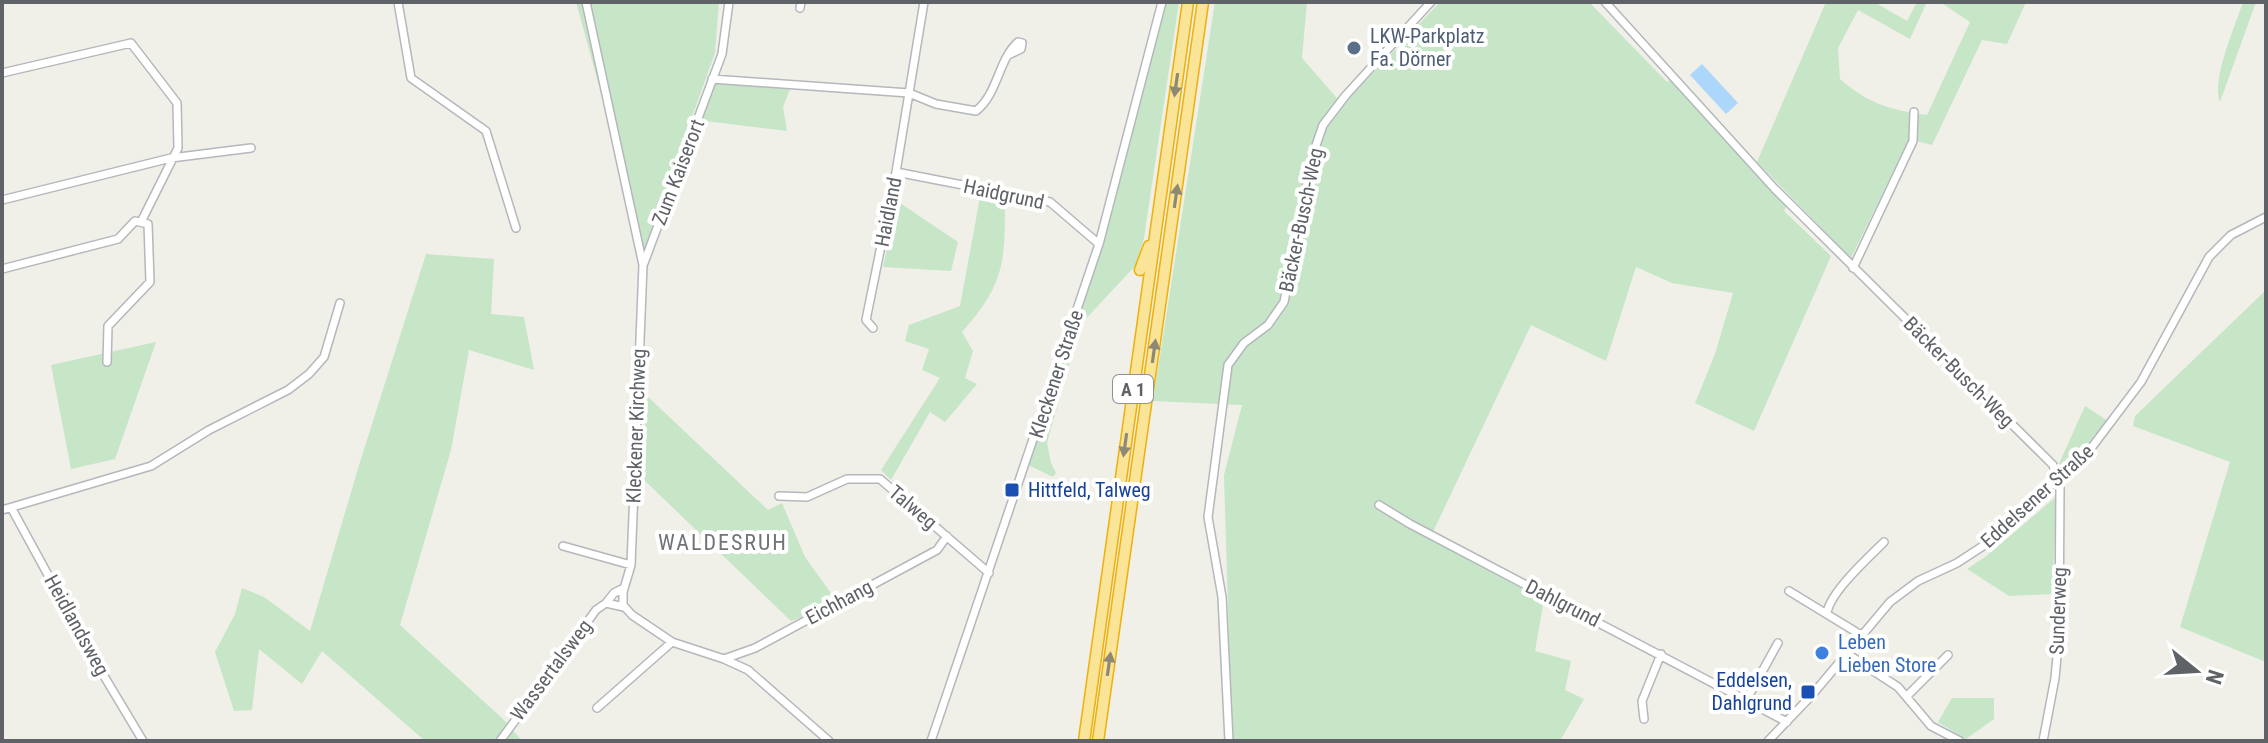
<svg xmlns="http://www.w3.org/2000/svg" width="2268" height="743" viewBox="0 0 2268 743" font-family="'Roboto Condensed',sans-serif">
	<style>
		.green { fill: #c6e6c7 }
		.water { fill: #add6fb }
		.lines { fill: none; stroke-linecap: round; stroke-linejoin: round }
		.minor-casing { stroke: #b5b7bc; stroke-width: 10 }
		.highway-casing { stroke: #eeb00a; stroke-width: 13 }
		.minor { stroke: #fff; stroke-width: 7 }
		.highway { stroke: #f9e497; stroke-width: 10 }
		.oneway { fill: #8d8975 }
		.service-dot { fill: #5c6f8a; stroke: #fff; stroke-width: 3 }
		.transit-dot { fill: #1a4fb4; stroke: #fff; stroke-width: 3 }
		.shop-dot { fill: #3f7fe0; stroke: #fff; stroke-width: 3 }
		.labels { text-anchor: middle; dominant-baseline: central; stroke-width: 8; stroke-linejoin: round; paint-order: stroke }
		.shield { fill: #fff; stroke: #8f9195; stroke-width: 2 }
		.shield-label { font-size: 18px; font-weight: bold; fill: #5f6267 }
		.service-label { font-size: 20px; fill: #4e5e75; stroke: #fff; text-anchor: start }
		.street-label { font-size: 20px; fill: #5f6267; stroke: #fff }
		.transit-label { font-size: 20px; fill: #164399; stroke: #fff; text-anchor: start }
		.shop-label { font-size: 20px; fill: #366cbe; stroke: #fff; text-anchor: start }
		.neighbourhood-label { font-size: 22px; letter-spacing: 2px; fill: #707479; stroke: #fff }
	</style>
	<rect width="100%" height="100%" fill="#f0efe8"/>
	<!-- green -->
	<path class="green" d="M576,2H719L715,53L644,250Z
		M1163,2H1179L1144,238L1136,265L1080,325L1047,443L1051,463L1056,473L1053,477L1026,464L1099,244Z
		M1215,2H1307L1302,58L1343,105L1440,2H1589L1667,82L1672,78L1788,203L1784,211L1831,256L1754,431L1695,403L1715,354L1733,293L1672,283L1636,267L1606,361L1531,325L1432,534L1545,594L1535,651L1571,661L1565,690L1584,699L1560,741H1232L1224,475L1242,405L1153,401Z
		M1826,2H1874L1907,21L1917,2H1927L1910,39L1858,10L1838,48L1840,79C1869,104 1890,110 1927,115L1970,22L1940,2H2026L2007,44L1982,40L1932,145L1909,139L1851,258L1757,162Z
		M2243,2H2256L2220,102C2211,80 2235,27 2243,2Z
		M712,79L792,84L783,107L787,131L698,120Z
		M981,192L1005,197C1005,260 1006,283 962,332L973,351L965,378L977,384L945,422L930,412L891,480L881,470L940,378L922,370L929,349L905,341L909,325L960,306Z
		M897,201L958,242L951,271L883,267Z
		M426,254L494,259L491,314L524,317L534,370L469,350L451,450L400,625L503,719L522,741H425L322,651L302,684L259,649L252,710L234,711L215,652L235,614L242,588L264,597L310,631L360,462Z
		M2266,290V662L2180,627L2230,462L2133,426L2135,416Z
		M156,342L115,459L71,469L51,365Z
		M646,395L768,510L782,503L805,557L838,603L791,621L643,479Z
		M2085,406L2108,421L2064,470L2058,466Z
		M2057,496L2052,594L2009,596L1967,569L1985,557Z
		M1952,698H1994V719L1966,739L1938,722Z"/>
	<!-- water -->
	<path class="water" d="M1702,64L1738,103L1726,114L1690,75Z"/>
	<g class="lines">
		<!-- minor casing -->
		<g class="minor-casing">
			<path id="minor" d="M398,2L411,78L486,131L516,228
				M586,2L643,265L631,565L623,592V605L632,615L672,642L724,659L748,670L829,741
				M1605,2L1774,188L2053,465L2060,488L2059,635L2055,678L2043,741
				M800,8L801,2
				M2,73L131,43L177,103L178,148L141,222
				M712,79L909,93L936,104L976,111C998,94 998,60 1018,42L1022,43L1021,49L1008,55
				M896,172L1050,202L1099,244
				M2,200L171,158L251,148
				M644,263L722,54L729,2
				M1853,268L1913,141L1914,112
				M2,269L118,239L135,221L148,224L150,282L108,326L107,362
				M873,328L866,320L896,172L924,2
				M779,496L807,497L847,479H880L989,573
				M1379,505L1410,524L1787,722
				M12,509L95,661L143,741
				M2,510L151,466L209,430L288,390L309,374L324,357L340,303
				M563,546L631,565
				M1789,591L1861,635
				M606,603L614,593L624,588
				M1827,614C1828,594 1869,557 1884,542
				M1846,653L1898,687L1931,726L1960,741
				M724,659L755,648L937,550L947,536
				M1907,696L1948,655
				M1747,699L1778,643
				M597,708L672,642
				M1644,719L1642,701L1661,654
				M500,741L596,610L606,603L624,607
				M931,741L1099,244L1162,2
				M1229,741L1222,597L1208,517L1228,365L1244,343L1268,325L1284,302L1312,157L1323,125L1346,95L1431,2
				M1768,741L1812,695L1890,602L1918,581L1957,563L1986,544L2092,447L2141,382L2209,257L2231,235L2266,217"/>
		</g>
		<!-- highway casing -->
		<g class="highway-casing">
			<path id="highway" d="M1140,270L1149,246
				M1084,741L1188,2
				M1098,741L1203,2"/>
		</g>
		<!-- minor -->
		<use href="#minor" class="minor"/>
		<!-- highway -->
		<use href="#highway" class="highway"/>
	</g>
	<!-- one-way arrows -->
	<defs><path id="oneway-solid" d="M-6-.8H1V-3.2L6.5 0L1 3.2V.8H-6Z" transform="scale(2)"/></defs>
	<g class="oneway">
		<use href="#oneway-solid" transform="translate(1176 85) rotate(98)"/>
		<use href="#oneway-solid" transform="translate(1176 196) rotate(-82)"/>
		<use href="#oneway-solid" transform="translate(1154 351) rotate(-82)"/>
		<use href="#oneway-solid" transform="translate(1125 445) rotate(98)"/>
		<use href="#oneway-solid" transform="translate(1109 664) rotate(-82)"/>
	</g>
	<!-- markers -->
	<circle class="service-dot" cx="1354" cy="48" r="8"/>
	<g class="transit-dot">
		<rect x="1004" y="482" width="16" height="16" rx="4"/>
		<rect x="1800" y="684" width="16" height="16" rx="4"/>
	</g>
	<circle class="shop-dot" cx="1822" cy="653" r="8"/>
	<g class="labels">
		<!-- shield labels -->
		<rect class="shield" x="1113" y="375" width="40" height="28" rx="6"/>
		<g class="shield-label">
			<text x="1133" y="389">A 1</text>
		</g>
		<!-- service labels -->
		<g class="service-label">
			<text x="1370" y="36">LKW-Parkplatz<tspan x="1370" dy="23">Fa. Dörner</tspan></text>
		</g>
		<!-- street labels -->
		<g class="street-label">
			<text transform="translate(678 172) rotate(-69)">Zum Kaiserort</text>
			<text transform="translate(1004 194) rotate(12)">Haidgrund</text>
			<text transform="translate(888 212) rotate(-79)">Haidland</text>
			<text transform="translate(1301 220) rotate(-78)">Bäcker-Busch-Weg</text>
			<text transform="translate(1959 372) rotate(45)">Bäcker-Busch-Weg</text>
			<text transform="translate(1056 374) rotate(-72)">Kleckener Straße</text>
			<text transform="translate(636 426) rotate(-88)">Kleckener Kirchweg</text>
			<text transform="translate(2037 496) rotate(-42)">Eddelsener Straße</text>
			<text transform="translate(913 507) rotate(40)">Talweg</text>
			<text transform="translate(839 602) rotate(-28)">Eichhang</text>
			<text transform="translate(1563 603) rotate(27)">Dahlgrund</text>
			<text transform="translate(2058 611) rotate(-88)">Sunderweg</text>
			<text transform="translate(77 625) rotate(61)">Heidlandsweg</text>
			<text transform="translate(551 670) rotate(-53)">Wassertalsweg</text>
		</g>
		<!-- transit labels -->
		<g class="transit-label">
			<text x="1028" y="490">Hittfeld, Talweg</text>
			<text x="1792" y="680" text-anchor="end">Eddelsen,<tspan x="1792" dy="23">Dahlgrund</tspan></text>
		</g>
		<!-- shop labels -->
		<g class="shop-label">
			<text x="1838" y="642">Leben<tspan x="1838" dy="23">Lieben Store</tspan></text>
		</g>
		<!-- neighbourhood labels -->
		<g class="neighbourhood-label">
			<text x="723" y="542">WALDESRUH</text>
		</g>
	</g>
	<!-- border -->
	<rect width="2268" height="743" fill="none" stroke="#5f6267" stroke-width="8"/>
	<!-- north arrow -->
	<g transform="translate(2196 671) rotate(108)" stroke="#ffffff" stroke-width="6" paint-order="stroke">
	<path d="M0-6L14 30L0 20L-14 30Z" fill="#5f6267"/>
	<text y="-12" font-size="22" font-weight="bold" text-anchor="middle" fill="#5f6267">N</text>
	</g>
</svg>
